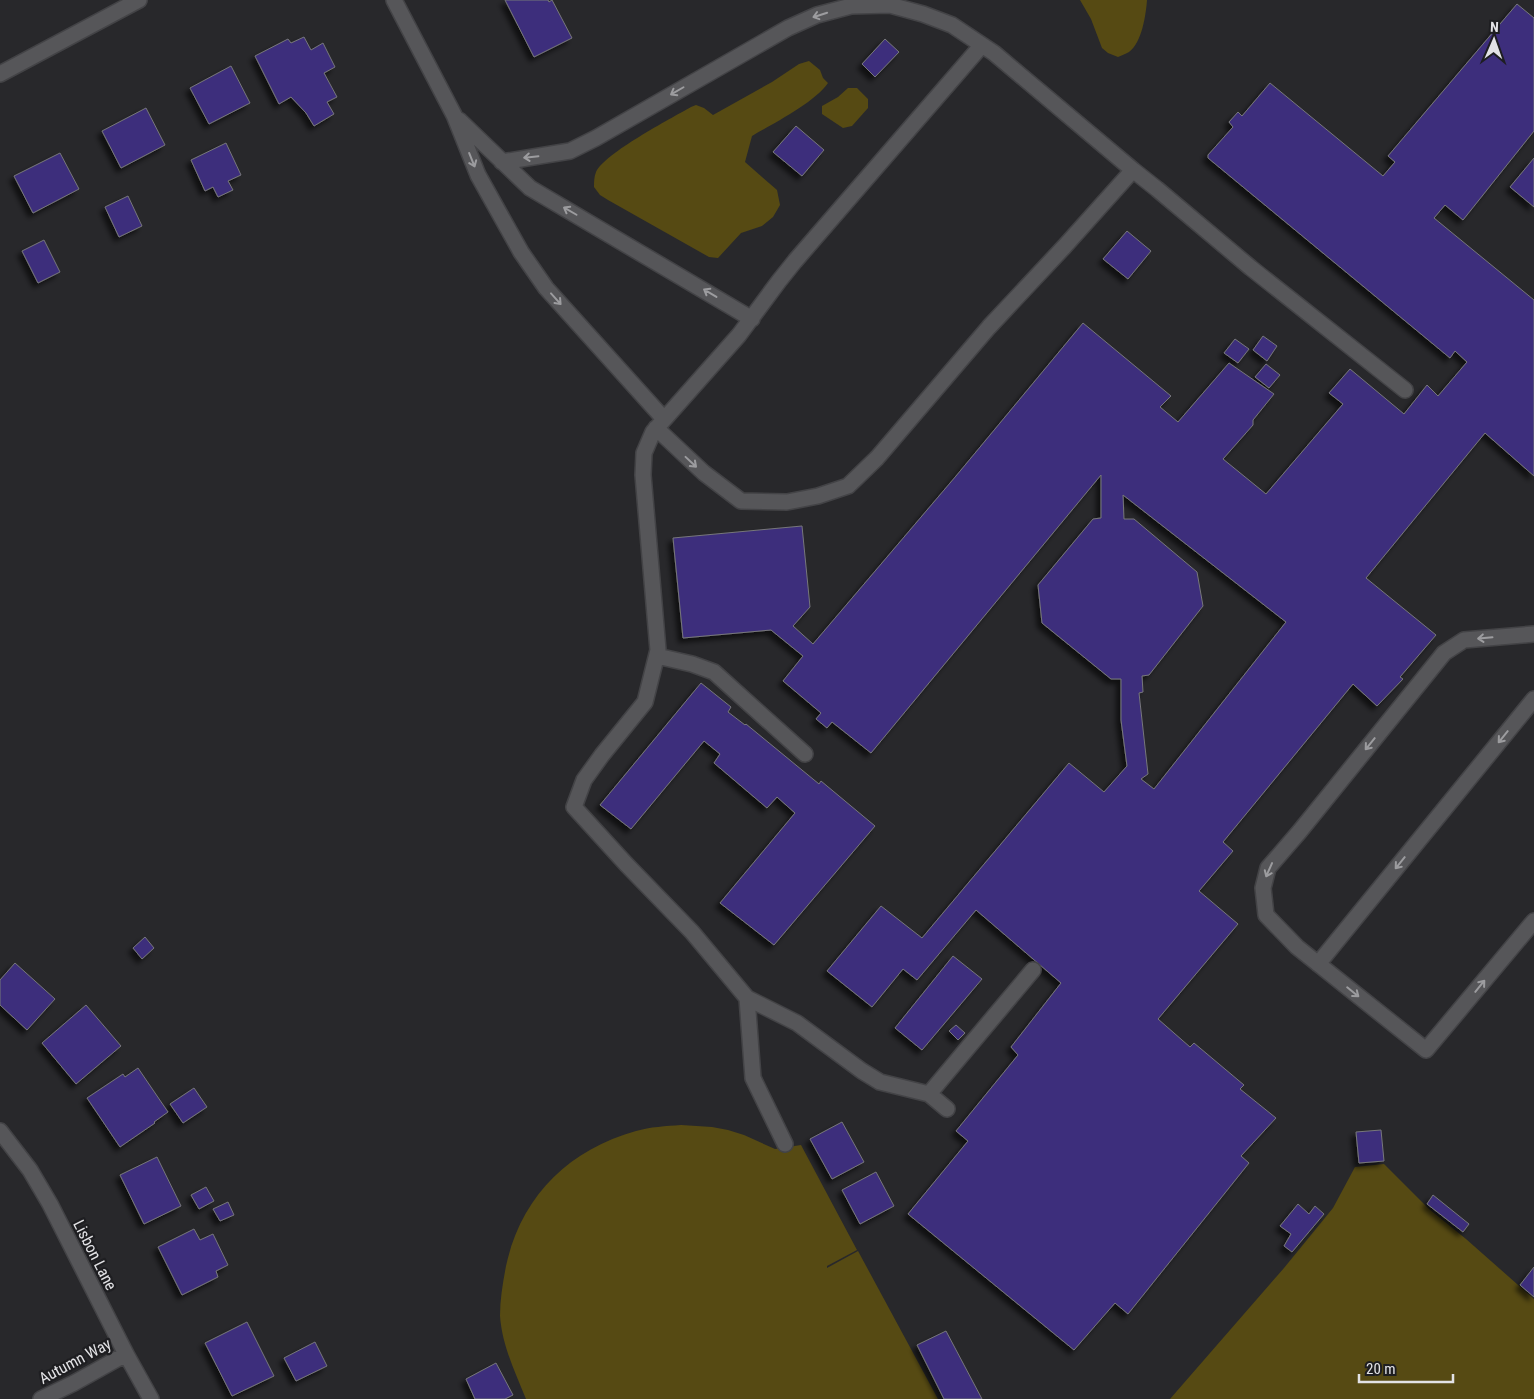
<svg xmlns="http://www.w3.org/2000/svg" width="1534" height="1399" viewBox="0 0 1534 1399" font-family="'Roboto Condensed',sans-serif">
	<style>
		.green { fill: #564a13 }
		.building { fill: #3d2e7b; stroke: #77777b; fill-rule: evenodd; filter: url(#shadow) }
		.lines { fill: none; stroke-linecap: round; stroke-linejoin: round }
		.minor-casing { stroke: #434346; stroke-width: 18 }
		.minor { stroke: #565659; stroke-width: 15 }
		.oneway { stroke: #9c9c9f }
		.labels { text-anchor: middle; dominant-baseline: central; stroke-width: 4.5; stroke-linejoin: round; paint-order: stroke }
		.street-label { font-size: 16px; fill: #e2e2e5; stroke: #1e1e21 }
	</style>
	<defs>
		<filter id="shadow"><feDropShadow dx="-4.5" dy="4.5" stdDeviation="2.5" flood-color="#0009"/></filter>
	</defs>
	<rect width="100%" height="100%" fill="#28282b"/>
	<!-- green -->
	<path class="green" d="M1080,0H1147C1146,14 1142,43 1129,52C1126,54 1122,55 1118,57L1108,53L1102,48L1091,19Z
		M809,61L820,70L823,78L828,83C814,103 774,123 752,136L745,162L777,190L780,205L773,217L762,226L741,233L718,258L709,257L608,200L600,195L594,187C594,182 594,177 596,172C605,153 670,119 691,107L696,105L704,108L713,115L772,82L799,64Z
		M848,88H857L868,99V108L852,126L843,128L822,114V106L838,97Z
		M681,1125L712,1127L728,1130L744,1135L775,1149L801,1145L857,1250L827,1266V1268L858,1251L938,1399H526C515,1372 502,1345 500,1316C500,1299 503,1282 506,1266C521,1197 568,1150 636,1131C650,1127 666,1126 681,1125Z
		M1384,1164L1429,1209L1466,1239L1534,1299V1399H1170L1284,1268L1333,1208L1355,1167Z"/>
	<!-- building -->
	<path class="building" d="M505,0H548L549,2L552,0L572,38L534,57Z
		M1517,4L1534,18V131L1463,220L1445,205L1434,218L1534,300V476L1485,433L1366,578L1436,635L1400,677L1403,679L1377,706L1353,684L1223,842L1233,851L1199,891L1238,924L1158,1019L1190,1047L1194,1043L1244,1085L1240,1089L1276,1118L1241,1156L1249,1163L1128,1314L1115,1303L1074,1350L908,1214L968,1141L956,1131L1018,1055L1011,1047L1061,983L976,910L917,980L903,969L872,1007L827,971L881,906L922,938L1069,763L1104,792L1127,766L1121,720V679H1111L1042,623L1038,585L1093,519L1101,518V475L871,753L832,722L827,728L816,719L821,713L783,681L803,656L771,630L683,638L673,538L802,526L810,607L793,626L813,644L956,476L1083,323L1171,396L1160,407L1178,422L1229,363L1274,394L1253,420V425L1223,459L1266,494L1343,404L1329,393L1350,369L1404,414L1427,385L1438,396L1467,362L1455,351L1450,358L1208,158V155L1233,127L1229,122L1238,112L1242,116L1270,83L1383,176L1395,162L1388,156ZM1123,495L1286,622L1154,789L1141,779L1148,774L1139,693L1143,692L1142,676L1149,675L1203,606L1197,572L1134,519H1124Z
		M304,37L311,50L323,43L335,67L324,73L337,97L327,102L334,114L314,126L306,113L291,97L279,104L255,56L288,39L291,43Z
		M885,39L899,52L875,77L862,64Z
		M231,66L250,103L209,124L190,88Z
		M146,108L165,145L121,168L102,131Z
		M796,126L824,150L802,176L773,152Z
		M226,143L241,175L228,181L233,190L218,197L213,187L205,191L191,160Z
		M60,153L79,189L33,213L14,176Z
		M1534,158V207L1510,187Z
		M128,196L142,226L119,237L105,207Z
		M1127,231L1151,251L1128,279L1103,259Z
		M44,240L60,272L38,283L22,251Z
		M1263,336L1277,346L1267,361L1253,350Z
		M1235,339L1249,349L1238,363L1224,353Z
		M1266,364L1280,375L1269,388L1255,377Z
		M701,683L731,707L728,712L745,725L746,724L819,784L821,781L875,826L774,945L720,903L795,813L777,797L767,808L714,763L720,754L704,741L631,829L600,805Z
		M145,937L154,948L142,959L133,948Z
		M953,956L982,979L922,1050L895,1028Z
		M15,963L55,999L27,1030L0,1005V980Z
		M86,1005L121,1046L76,1084L42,1043Z
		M956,1025L965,1033L958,1040L949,1031Z
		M138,1068L168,1112L154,1122L155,1123L120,1147L87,1098L123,1074L125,1077Z
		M194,1088L207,1107L183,1123L170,1104Z
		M842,1122L864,1162L832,1179L810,1139Z
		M1381,1130L1384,1161L1359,1163L1356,1132Z
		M157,1157L181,1206L144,1224L120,1175Z
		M876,1172L894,1206L860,1224L842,1190Z
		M206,1187L214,1201L199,1209L191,1195Z
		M1433,1195L1469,1224L1463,1232L1427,1204Z
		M228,1202L234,1215L220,1221L213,1209Z
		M1298,1204L1309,1214L1315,1206L1324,1214L1292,1252L1284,1246L1291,1234L1280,1226Z
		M194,1229L200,1240L213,1234L228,1265L216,1271L218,1277L182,1295L158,1247Z
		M1534,1267V1297L1520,1285Z
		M247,1322L274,1376L232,1396L205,1343Z
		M946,1331L982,1399H944L917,1345Z
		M315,1342L327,1366L296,1381L284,1358Z
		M496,1363L513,1395L505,1399H475L466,1379Z"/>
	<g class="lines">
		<!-- minor casing -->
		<g class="minor-casing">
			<path id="minor" d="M394,0L454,115L478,175L521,252L546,288L664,419
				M0,74L139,0
				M459,120L530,188L752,319
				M502,162L570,151L596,138L788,28L817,15L851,6L890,5L923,14L952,25L994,53L1133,170L1064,247L989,327L877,458L848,486L818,496L787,502L741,501L704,473L656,428
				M1133,170L1157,189L1251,268L1405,390
				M1534,634L1464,640L1444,653L1300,831L1268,868L1263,888L1266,915L1297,947L1426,1050L1534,921
				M657,656L692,664L714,672L805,754
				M1318,964L1534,699
				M747,998L753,1078L785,1144
				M929,1094L1033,970
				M947,1109L929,1094L880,1082L862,1071L797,1023L747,998L692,932L626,864L574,807L584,780L602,755L645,702L658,650L643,475L644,453L653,432L739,335L779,281L795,261L982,45
				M0,1131L30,1170L50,1204L126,1354L151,1399
				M41,1399L74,1383L126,1354"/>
		</g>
		<!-- minor -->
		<use href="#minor" class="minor"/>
	</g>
	<!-- one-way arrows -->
	<defs><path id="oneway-shaft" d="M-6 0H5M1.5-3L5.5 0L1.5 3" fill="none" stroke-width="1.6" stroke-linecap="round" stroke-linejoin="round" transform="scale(1.25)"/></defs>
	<g class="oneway">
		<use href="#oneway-shaft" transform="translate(820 15) rotate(162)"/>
		<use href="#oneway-shaft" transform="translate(677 91) rotate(150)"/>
		<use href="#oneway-shaft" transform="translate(531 157) rotate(174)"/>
		<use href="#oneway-shaft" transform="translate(472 160) rotate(68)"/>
		<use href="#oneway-shaft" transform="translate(570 211) rotate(-150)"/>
		<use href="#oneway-shaft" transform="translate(710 293) rotate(-149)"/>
		<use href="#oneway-shaft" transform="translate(556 299) rotate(48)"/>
		<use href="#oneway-shaft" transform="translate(691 462) rotate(43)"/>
		<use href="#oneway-shaft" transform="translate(1485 638) rotate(175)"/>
		<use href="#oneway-shaft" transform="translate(1503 737) rotate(129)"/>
		<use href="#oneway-shaft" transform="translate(1370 744) rotate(129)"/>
		<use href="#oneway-shaft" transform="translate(1400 863) rotate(129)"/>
		<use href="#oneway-shaft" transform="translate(1269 870) rotate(114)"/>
		<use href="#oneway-shaft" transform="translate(1480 986) rotate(-51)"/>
		<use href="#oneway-shaft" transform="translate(1353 992) rotate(39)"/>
	</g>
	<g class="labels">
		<!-- street labels -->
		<g class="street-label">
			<text transform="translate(95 1255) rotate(63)">Lisbon Lane</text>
			<text transform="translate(75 1361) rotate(-28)">Autumn Way</text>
		</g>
	</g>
	<!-- north arrow -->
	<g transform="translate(1494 40) rotate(2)" stroke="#1e1e21" stroke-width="4" paint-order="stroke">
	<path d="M0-4L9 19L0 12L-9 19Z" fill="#e2e2e5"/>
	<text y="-8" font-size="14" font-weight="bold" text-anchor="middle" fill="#e2e2e5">N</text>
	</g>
	<!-- scale -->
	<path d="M1359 1374v8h94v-8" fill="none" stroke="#e2e2e5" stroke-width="2.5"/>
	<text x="1366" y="1374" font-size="15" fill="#e2e2e5" stroke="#1e1e21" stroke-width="4" paint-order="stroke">20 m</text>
</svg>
